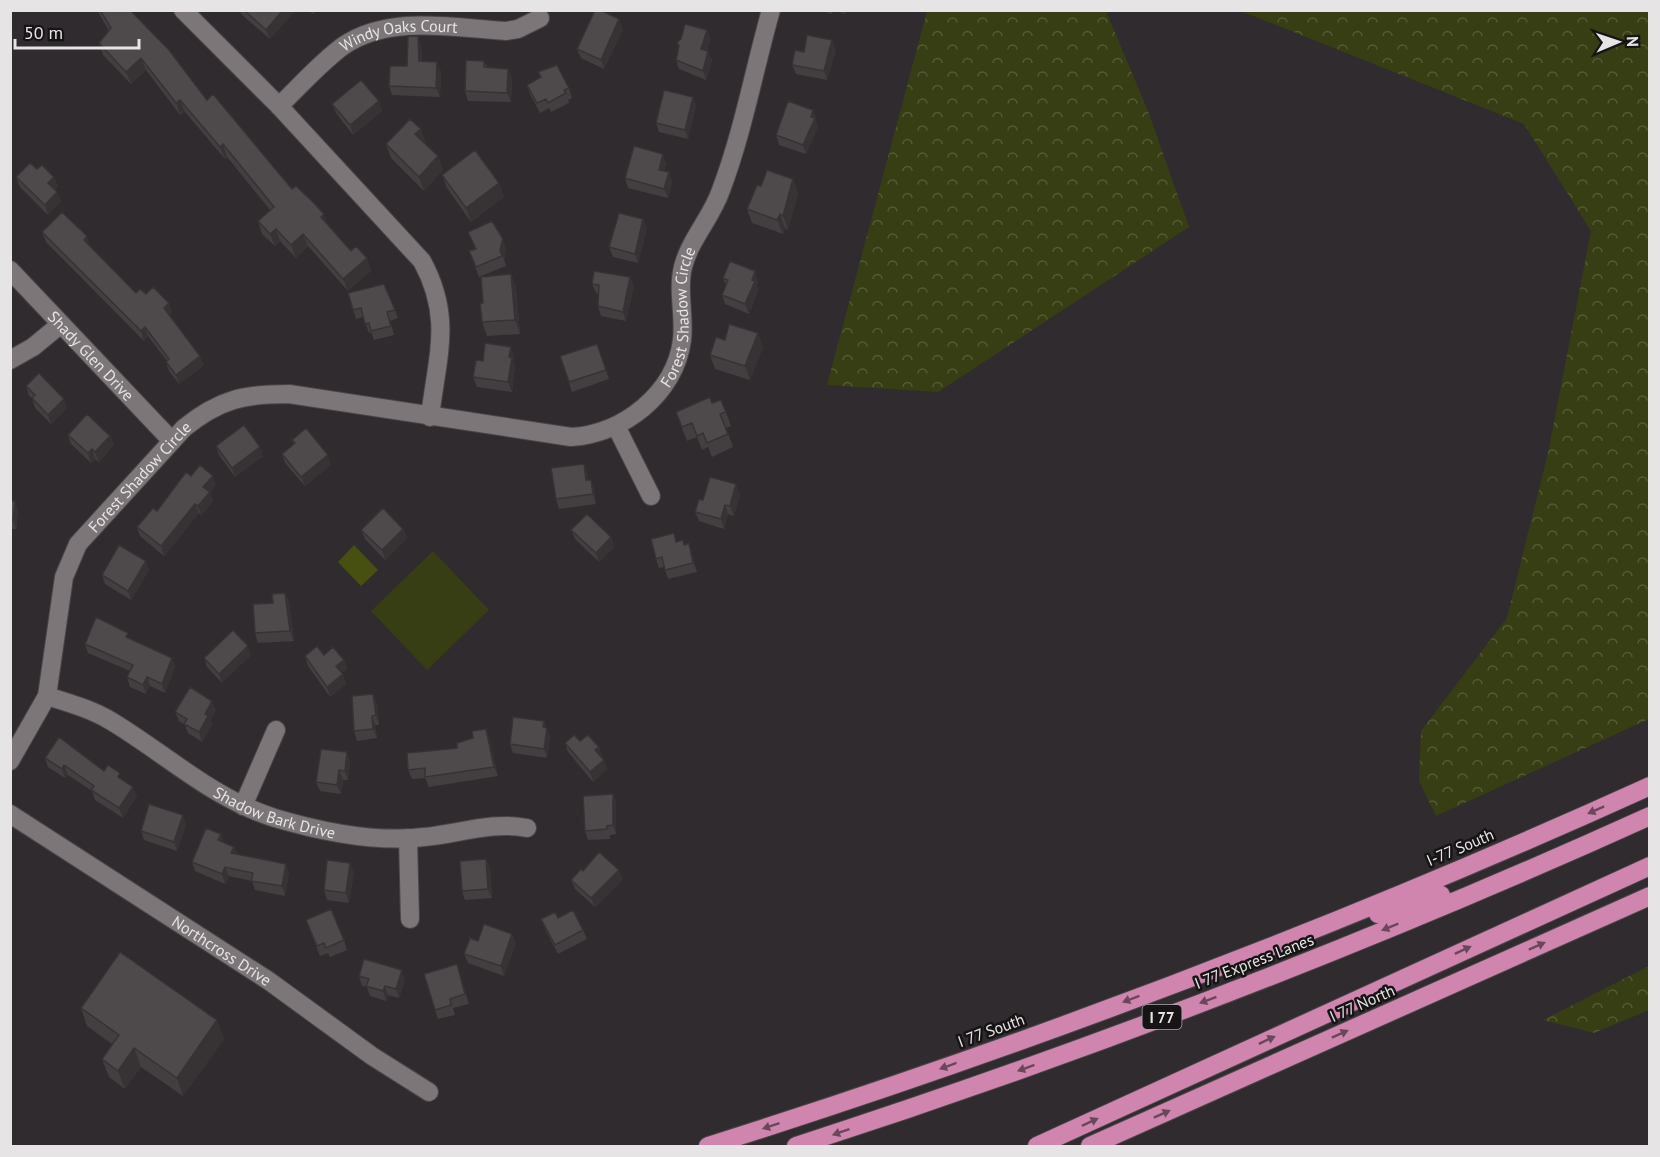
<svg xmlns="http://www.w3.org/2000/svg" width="1660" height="1157" viewBox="0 0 1660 1157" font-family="'PT Sans',sans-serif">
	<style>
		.forest { fill: url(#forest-crowns) }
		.pitch { fill: #373e13 }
		.water { fill: #475011 }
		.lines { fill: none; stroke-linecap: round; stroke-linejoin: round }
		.minor-casing { stroke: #4a4648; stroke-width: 20 }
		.highway-casing { stroke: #4a4648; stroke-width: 20 }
		.minor { stroke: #7c7679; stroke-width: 18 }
		.highway { stroke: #d085af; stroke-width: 18 }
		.wall { fill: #433f40 }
		.shaded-wall { fill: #373334 }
		.building { fill: #4e494b; stroke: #373334; stroke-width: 1.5 }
		.oneway { fill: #6a475b }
		.labels { text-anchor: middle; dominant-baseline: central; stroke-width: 5; stroke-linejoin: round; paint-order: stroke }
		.shield { fill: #171416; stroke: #a9a6a7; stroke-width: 1.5 }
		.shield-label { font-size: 15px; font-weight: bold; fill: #e7e4e5 }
		.street-label { font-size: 16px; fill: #e7e4e5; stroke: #171416 }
	</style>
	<defs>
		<pattern id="forest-crowns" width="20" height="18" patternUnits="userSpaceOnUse" patternTransform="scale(1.5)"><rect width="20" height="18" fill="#373e13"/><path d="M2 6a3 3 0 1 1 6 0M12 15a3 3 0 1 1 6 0" fill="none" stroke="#545a35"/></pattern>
	</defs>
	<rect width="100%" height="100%" fill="#302b2e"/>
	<!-- forest -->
	<path class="forest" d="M927,11H1106L1148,111L1189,227L938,392L827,385Z
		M1241,11H1649V719L1436,816L1419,781L1421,731L1507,618L1548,453L1591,231L1524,124Z
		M1649,966V1010L1594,1033L1543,1020Z"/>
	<!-- pitch -->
	<path class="pitch" d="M433,551L489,610L427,670L371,611Z"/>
	<!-- water -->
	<path class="water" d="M354,545L378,570L361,586L338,562Z"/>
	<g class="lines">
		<!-- minor casing -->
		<g class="minor-casing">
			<g id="minor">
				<path d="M183,10L279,106L422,261C453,318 437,356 430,417"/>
				<path id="s1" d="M279,106C300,86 320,63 343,46C389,14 454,28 506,31L518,29L540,18"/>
				<path id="s2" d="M10,270L172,441"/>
				<path d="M10,360L33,347L61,324"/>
				<path d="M616,426L651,496"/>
				<path id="s3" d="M47,696C69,703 91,709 111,721C166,754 213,799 275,818C322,832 374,843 424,837C458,834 493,821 527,828"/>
				<path id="s4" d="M10,761L47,696L64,577L78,544L184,428C220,399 244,394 289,394L571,437C623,434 675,394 682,340C685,316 677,290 683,267C690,239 712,217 721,190C743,132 754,70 771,10"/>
				<path d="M243,806L276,730"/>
				<path id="s5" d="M10,814L269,981L372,1056L429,1092"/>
				<path d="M408,838L410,919"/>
			</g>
		</g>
		<!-- highway casing -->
		<g class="highway-casing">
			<path id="highway" d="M1378,914L1441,895
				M708,1146C1028,1045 1344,925 1650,786
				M796,1146C1086,1052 1372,942 1650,816
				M1037,1146L1650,866
				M1090,1146L1650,896"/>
		</g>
		<!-- minor -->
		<use href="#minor" class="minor"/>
		<!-- highway -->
		<use href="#highway" class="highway"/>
	</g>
	<!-- wall -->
	<path class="wall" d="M97,10H130L207,100L329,226L351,251L367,258L371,271L348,291L308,246L296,258L280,241L275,246L262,234L258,221L270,210L227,157L225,159L185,112L180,115L146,70L131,84L103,55L99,43L109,31Z
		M240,10H293L294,12L270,39L241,14Z
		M310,10H318L312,14Z
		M820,10H833L832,14Z
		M834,10H846L845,14Z
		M623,29L604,69L581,58L577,49Z
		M707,30L710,39L707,51H708L712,60L706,80L679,69L676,60L679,47L677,42Z
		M421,45L422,61L441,71L440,97L392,95L389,86L407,66Z
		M836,50L827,80L796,74L792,65L804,52Z
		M484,61L487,67L508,69L512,79L511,102L468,101L465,91Z
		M538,72L569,88L572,98L568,100L569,103L551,112L549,108L540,113L530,94L527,85L540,78Z
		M379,101L382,111L353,135L336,113L332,104Z
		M696,106L688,139L659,132L656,123Z
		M813,110L818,127L806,154L779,145L776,135Z
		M421,129L425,143L438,156L443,170L424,191L391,158L386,144Z
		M666,164L664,171L669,172L672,182L668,198L628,188L625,178Z
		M37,169L54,177L58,186L55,189L61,201L48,215L20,187L16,177Z
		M442,175L499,183L504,197L471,222L447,188Z
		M793,179L798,193L788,230L785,228L783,234L752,223L747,209L761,186Z
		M647,228L638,263L613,257L609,247Z
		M42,232L90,246L136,293L146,294L169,303L172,313L169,315L204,365L179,384L169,371L166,362L167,361L148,336L144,341L46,242Z
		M468,232L506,249L504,259L506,266L479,277L469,251L475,249Z
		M511,274L516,288L520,334L487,336L482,322L483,303Z
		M630,277L634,286L626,321L601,316L598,306V294L596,293L592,284Z
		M723,278L758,281L757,285L758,291L749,314L725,304L722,295L726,285Z
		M348,293L395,310L398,318L390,321L394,335L374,340L371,332L369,333L363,317L356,319Z
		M597,344L609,379L572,392L560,356Z
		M763,347L750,380L715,369L710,355Z
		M514,356L513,362L515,367L512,392L477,387L473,377L483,361Z
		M26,386L67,408L51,424L35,408L32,398L29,396Z
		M712,403L726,412L731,426L726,428L733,447L712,457L708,447L702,450L697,437L687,441L676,412Z
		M68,435L110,436L114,445L99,462L95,459L91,463L71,444Z
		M292,440L331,465L305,486L285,463L282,454L294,444Z
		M216,446L263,456L235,477L219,455Z
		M584,464L587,473L588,480L594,489L596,504L559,509L556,499Z
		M191,476L216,485L210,493L213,501L201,516L199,513L164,556L140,536L137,527L157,511Z
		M740,494L734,516L728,514L724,529L699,521L695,512L703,500Z
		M10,501H15L18,511L16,529H10Z
		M403,529L407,538L385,560L365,539L361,530Z
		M571,530L615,547L599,562L575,539Z
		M677,542L684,544L689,543L692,553L697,572L668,579L664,567L659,568L656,559Z
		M146,561L149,570L131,600L105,584L102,575Z
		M285,593L289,602L294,641L258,643L255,633L273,603Z
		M129,638L172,658L175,667L165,693L150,686L146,694L130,687L127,677L130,671L88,653L85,644Z
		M251,655L222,683L207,667L204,658Z
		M324,655L344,660L347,669L342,673L346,684L330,697L308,666L305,656Z
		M377,703L379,725H375L377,738L357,741L354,731Z
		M216,710L210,720L212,725L202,742L188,733L185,725L179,721L175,712Z
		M546,728L550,737L547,758L513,753L510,744Z
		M486,729L489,738L498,776L429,787L425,778L412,779L408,770L457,748L473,738Z
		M580,741L599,747L602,757L607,769L593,782L568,752L565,743Z
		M45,758L104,771L123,780L137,796L123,818L95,800L92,791L68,775L65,778L48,767Z
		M350,761L348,780H343L341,794L320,791L316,782Z
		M613,794L616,804V834L610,835V839L588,840L585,831Z
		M186,825L177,851L144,840L141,831Z
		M221,834L224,843L234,847L237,854L289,873L285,896L255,890L252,881L229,876L225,884L195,871L192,862Z
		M486,859L490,869L492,898L465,900L462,891Z
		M583,871L623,879L595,907L575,889L571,880Z
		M354,872L349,903L327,900L324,890Z
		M558,918L583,930L587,939L558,954L545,929L541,919Z
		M309,929L344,940L347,950L330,957L328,953L320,956Z
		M478,941L516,943L504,976L468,963L464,954Z
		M460,974L469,1004L453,1008L455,1015L438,1019L435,1010Z
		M359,976L405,980L399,998L388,995L386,1001L370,996L367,987L362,986Z
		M81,1008L217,1020L224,1039L183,1096L141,1067L125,1089L109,1077L102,1059L112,1044L87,1026Z"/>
	<!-- shaded-wall -->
	<path class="shaded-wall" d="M283,10H293L294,12L270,39L266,30Z
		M619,19L623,29L604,69L601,60Z
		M707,30L710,39L705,58L701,49Z
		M418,36L421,45L422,70L419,61Z
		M832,40L836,50L827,80L824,71Z
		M708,51L712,60L706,80L703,71Z
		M141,58L146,70L131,84L126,72Z
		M437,62L441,71L440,97L436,88Z
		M508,69L512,79L511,102L507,93Z
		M693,97L696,106L688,139L685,130Z
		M180,100L185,112L180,115L176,103Z
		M379,101L382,111L353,135L350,125Z
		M813,110L818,127L806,154L803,145Z
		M421,129L426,143L421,148L415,134Z
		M223,144L227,157L225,159L220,147Z
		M663,154L666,164L662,179L659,170Z
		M438,156L443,170L424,191L419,177Z
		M669,172L672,182L668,198L664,189Z
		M54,177L58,186L51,192L48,183Z
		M793,179L798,193L788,230L783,216Z
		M499,183L504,197L471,222L466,208Z
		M57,192L61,201L48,215L45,205Z
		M324,214L329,227L321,217Z
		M780,214L785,228L783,234L777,220Z
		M643,219L647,228L638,263L635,254Z
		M276,229L280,241L275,246L270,234Z
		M303,234L308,246L296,258L291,245Z
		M87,236L90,246L84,240Z
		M503,239L506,249L504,259L500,250Z
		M367,258L371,271L348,291L343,279Z
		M755,271L758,281L757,285L758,291L749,314L745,304L752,280Z
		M511,274L516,288L520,334L515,320Z
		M630,277L634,286L626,321L623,312Z
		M169,303L172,313L167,318L164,308Z
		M145,327L148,336L144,341L141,331Z
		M758,333L763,347L750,380L745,366Z
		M511,347L514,356L513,362L515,367L512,392L508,382Z
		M200,356L204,365L179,384L176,375Z
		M64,399L67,408L51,424L48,415Z
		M110,436L114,445L99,462L95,452Z
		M260,447L263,456L235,477L232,468Z
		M92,449L95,459L91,463L88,453Z
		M328,455L331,465L305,486L301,477Z
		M584,464L587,473L589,490L586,480Z
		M213,476L216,485L210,493L213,501L201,516L198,506L203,487Z
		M591,480L594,489L596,504L593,494Z
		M736,484L740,494L734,516L730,506Z
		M15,501L18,511L16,529L13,520Z
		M195,504L199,513L164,556L161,546Z
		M725,505L728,514L724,529L721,519Z
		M403,529L407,538L385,560L382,550Z
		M611,537L615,547L599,562L596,553Z
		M689,543L692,553L697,572L693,563Z
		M146,561L149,570L131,600L128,591Z
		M285,593L289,602L294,641L290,631Z
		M248,646L251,655L222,683L219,674Z
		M172,658L175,667L165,693L162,684Z
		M344,660L347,669L339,675L336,666Z
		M343,674L346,684L330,697L327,687Z
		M147,677L150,686L146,694L143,685Z
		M373,694L377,703L379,725L376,715Z
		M212,701L216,710L210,720L212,725L202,742L199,732L205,714Z
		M372,716L375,725L377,738L373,729Z
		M544,721L550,737L547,758L544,749L543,727Z
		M486,729L489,738L498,776L494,767Z
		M599,747L602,756L599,759L595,750Z
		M347,752L350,761L348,780L345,771Z
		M604,760L607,769L593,782L590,772Z
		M64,765L68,775L65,778L62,769Z
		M339,770L343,780L341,794L337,785Z
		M133,787L137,796L123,818L119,808Z
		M613,794L616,804V834L613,825Z
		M183,815L186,825L177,851L174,842Z
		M221,834L224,843L218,840Z
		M234,847L237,856L231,853Z
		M486,859L490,869L492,898L488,889Z
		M350,863L354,872L349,903L346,893Z
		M286,864L289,873L285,896L282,886Z
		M225,867L229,876L225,884L222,874Z
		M619,870L623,879L595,907L591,898Z
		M512,934L516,943L504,976L501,966Z
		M402,970L405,980L399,998L396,989Z
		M385,986L388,995L386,1001L383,991Z
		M217,1020L224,1039L183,1096L177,1078Z
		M134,1048L141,1067L125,1089L118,1071Z"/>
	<!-- building -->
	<path class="building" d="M100,10H130L169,50L207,100L213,94L292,189L296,186L312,201L324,214L321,217L351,251L356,246L367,258L343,279L303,234L291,245L276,229L270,234L258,221L274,207L223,144L220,147L180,100L176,103L141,58L126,72L99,43L111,28Z
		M244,10H283L266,30Z
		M595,10H600L619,19L601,60L577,49Z
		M685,24L707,30L701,49L708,51L703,71L676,60L679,46L677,42L681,39Z
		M807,35L832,40L824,71L792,65L795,50L804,52Z
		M408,36H418L419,61L437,62L436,88L389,86L390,66H407Z
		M466,60L484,61V67L508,69L507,93L465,91Z
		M557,65L569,88L564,90L566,93L548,103L546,99L537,103L527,85L541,77L538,72Z
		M361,80L379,101L350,125L332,104Z
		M664,90L693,97L685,130L656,123Z
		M788,101L813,110L811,117L815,118L803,145L776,135Z
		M410,119L421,129L415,134L438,156L419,177L386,144Z
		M634,146L663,154L659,170L669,172L664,189L625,178Z
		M475,150L499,183L466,208L442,175Z
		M30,163L37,169L42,165L54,177L48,183L57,192L45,205L16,177Z
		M767,170L793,179L783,216L780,214L777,220L747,209L757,185L761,186Z
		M62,212L87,236L84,240L136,293L140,289L146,294L153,287L169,303L164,308L200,356L176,375L166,362L169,359L145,327L141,331L42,232Z
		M619,213L643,219L635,254L609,247Z
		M492,221L503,239L500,250L502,256L476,267L469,251L476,249L468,232Z
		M730,261L755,271L752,280L755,281L745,304L722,295L728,280L723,278Z
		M594,271L630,277L623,312L598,306L599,285L592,284Z
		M511,274L515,320L482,322L480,303H483L481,277Z
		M384,284L395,310L387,312L391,326L371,331L369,323L365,324L361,308L353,310L348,293Z
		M729,324L758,333L745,366L710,355L716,337L725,340Z
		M485,343L511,347L509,357H512L508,382L473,377L476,360L483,361Z
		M597,344L606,370L569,382L560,356Z
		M39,373L64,399L48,415L32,398L35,395L26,386Z
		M710,397L712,403L721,400L726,412L720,414L728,434L707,443L703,433L697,436L692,423L682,427L676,412Z
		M87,414L110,436L95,452L92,449L88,453L68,435Z
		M244,425L260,447L232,468L216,446Z
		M306,428L328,455L301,477L282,454L295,443L292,440Z
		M584,464L586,480H591L593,494L556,499L551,468Z
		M200,465L213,476L203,487L210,492L198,506L195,504L161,546L137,527L153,508L157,511L186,472L191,476Z
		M710,477L736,484L730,506L725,505L721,519L695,512L699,499L703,500Z
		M10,501H15L13,520H10Z
		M383,508L403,529L382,550L361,530Z
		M587,514L611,537L596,553L571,530Z
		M674,533L676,542L683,540L684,545L689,543L693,563L665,570L662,557L656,559L651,539Z
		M119,545L146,561L128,591L102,575Z
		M285,593L290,631L255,633L253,604L273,603L272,594Z
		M96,617L128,633L126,637L172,658L162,684L147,677L143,685L127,677L133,665L85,644Z
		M233,630L248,646L219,674L204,658Z
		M317,646L324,655L333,647L344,660L336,666L343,674L327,687L305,656Z
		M190,687L212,701L205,714L208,716L199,732L184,724L187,719L175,712Z
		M373,694L376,715L372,716L373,729L354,731L352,696Z
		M513,717L544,721L543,727L547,728L544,749L510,744Z
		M486,729L494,767L425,777V768L408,770L407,753L457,748V743L473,738L472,731Z
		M574,735L580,741L588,735L599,747L595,750L604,760L590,772L565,743Z
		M59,737L104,771L108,765L120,773L118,777L133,787L119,808L91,790L94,786L64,765L62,769L45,758Z
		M321,749L347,752L345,771L339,770L337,785L316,782Z
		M613,794V825L607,826V829L585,831L583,796Z
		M149,804L183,815L174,842L141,831Z
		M206,828L221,834L218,840L234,847L231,853L286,864L282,886L251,881L253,873L225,867L222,874L192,862Z
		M599,852L619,870L591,898L571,880L581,869L583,871Z
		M486,859L488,889L462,891L460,861Z
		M327,860L350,863L346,893L324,890Z
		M331,909L344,940L326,948L324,943L317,946L306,920Z
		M573,910L583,930L555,945L541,919L555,912L558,918Z
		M484,924L512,934L501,966L464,954L470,938L478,941Z
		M120,952L217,1020L177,1078L134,1048L118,1071L102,1059L119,1035L81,1008Z
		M364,959L402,970L396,989L385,986L383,991L366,986L369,979L359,976Z
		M457,964L465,994L450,999L451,1005L435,1010L424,974Z"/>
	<!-- one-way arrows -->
	<defs><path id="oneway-solid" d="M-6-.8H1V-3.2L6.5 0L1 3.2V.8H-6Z" transform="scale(1.5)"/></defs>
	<g class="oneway">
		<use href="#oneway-solid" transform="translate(1596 810) rotate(156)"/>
		<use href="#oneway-solid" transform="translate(1390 927) rotate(158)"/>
		<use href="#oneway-solid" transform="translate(1537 946) rotate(-24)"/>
		<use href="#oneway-solid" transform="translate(1463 950) rotate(-25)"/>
		<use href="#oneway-solid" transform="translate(1131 999) rotate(159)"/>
		<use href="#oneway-solid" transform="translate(1208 1000) rotate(159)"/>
		<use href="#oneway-solid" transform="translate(1340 1034) rotate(-24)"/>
		<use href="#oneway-solid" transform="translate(1267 1040) rotate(-25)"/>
		<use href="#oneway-solid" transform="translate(948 1066) rotate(160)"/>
		<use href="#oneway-solid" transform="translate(1026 1068) rotate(160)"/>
		<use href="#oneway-solid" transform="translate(1162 1114) rotate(-24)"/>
		<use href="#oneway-solid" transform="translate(1090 1122) rotate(-25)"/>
		<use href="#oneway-solid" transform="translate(771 1126) rotate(162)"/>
		<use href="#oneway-solid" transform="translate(841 1132) rotate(161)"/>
	</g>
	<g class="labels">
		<!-- shield labels -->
		<rect class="shield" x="1142.5" y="1005" width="39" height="24" rx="4.5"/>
		<g class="shield-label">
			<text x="1162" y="1017">I 77</text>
		</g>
		<!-- street labels -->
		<g class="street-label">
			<text stroke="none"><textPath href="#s1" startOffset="146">Windy Oaks Court</textPath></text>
			<text stroke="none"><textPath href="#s4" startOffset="968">Forest Shadow Circle</textPath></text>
			<text stroke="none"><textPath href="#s2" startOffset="118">Shady Glen Drive</textPath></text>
			<text stroke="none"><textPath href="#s4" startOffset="322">Forest Shadow Circle</textPath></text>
			<text stroke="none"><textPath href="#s3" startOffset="258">Shadow Bark Drive</textPath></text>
			<text transform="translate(1460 847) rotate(-23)">I-77 South</text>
			<text stroke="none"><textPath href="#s5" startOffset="252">Northcross Drive</textPath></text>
			<text transform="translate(1254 961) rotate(-21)">I 77 Express Lanes</text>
			<text transform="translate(1362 1003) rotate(-24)">I 77 North</text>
			<text transform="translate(991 1030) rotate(-20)">I 77 South</text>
		</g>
	</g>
	<!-- border -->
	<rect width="1660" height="1157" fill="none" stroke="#e7e4e5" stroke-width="24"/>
	<!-- north arrow -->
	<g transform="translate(1618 42) rotate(88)" stroke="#171416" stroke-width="4.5" paint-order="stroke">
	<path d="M0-4.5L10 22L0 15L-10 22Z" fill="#e7e4e5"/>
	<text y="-9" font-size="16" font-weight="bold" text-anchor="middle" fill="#e7e4e5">N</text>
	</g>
	<!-- scale -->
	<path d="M15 39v9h124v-9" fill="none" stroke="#e7e4e5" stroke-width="3"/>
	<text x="24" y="39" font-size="18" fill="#e7e4e5" stroke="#171416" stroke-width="4.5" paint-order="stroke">50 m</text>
</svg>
